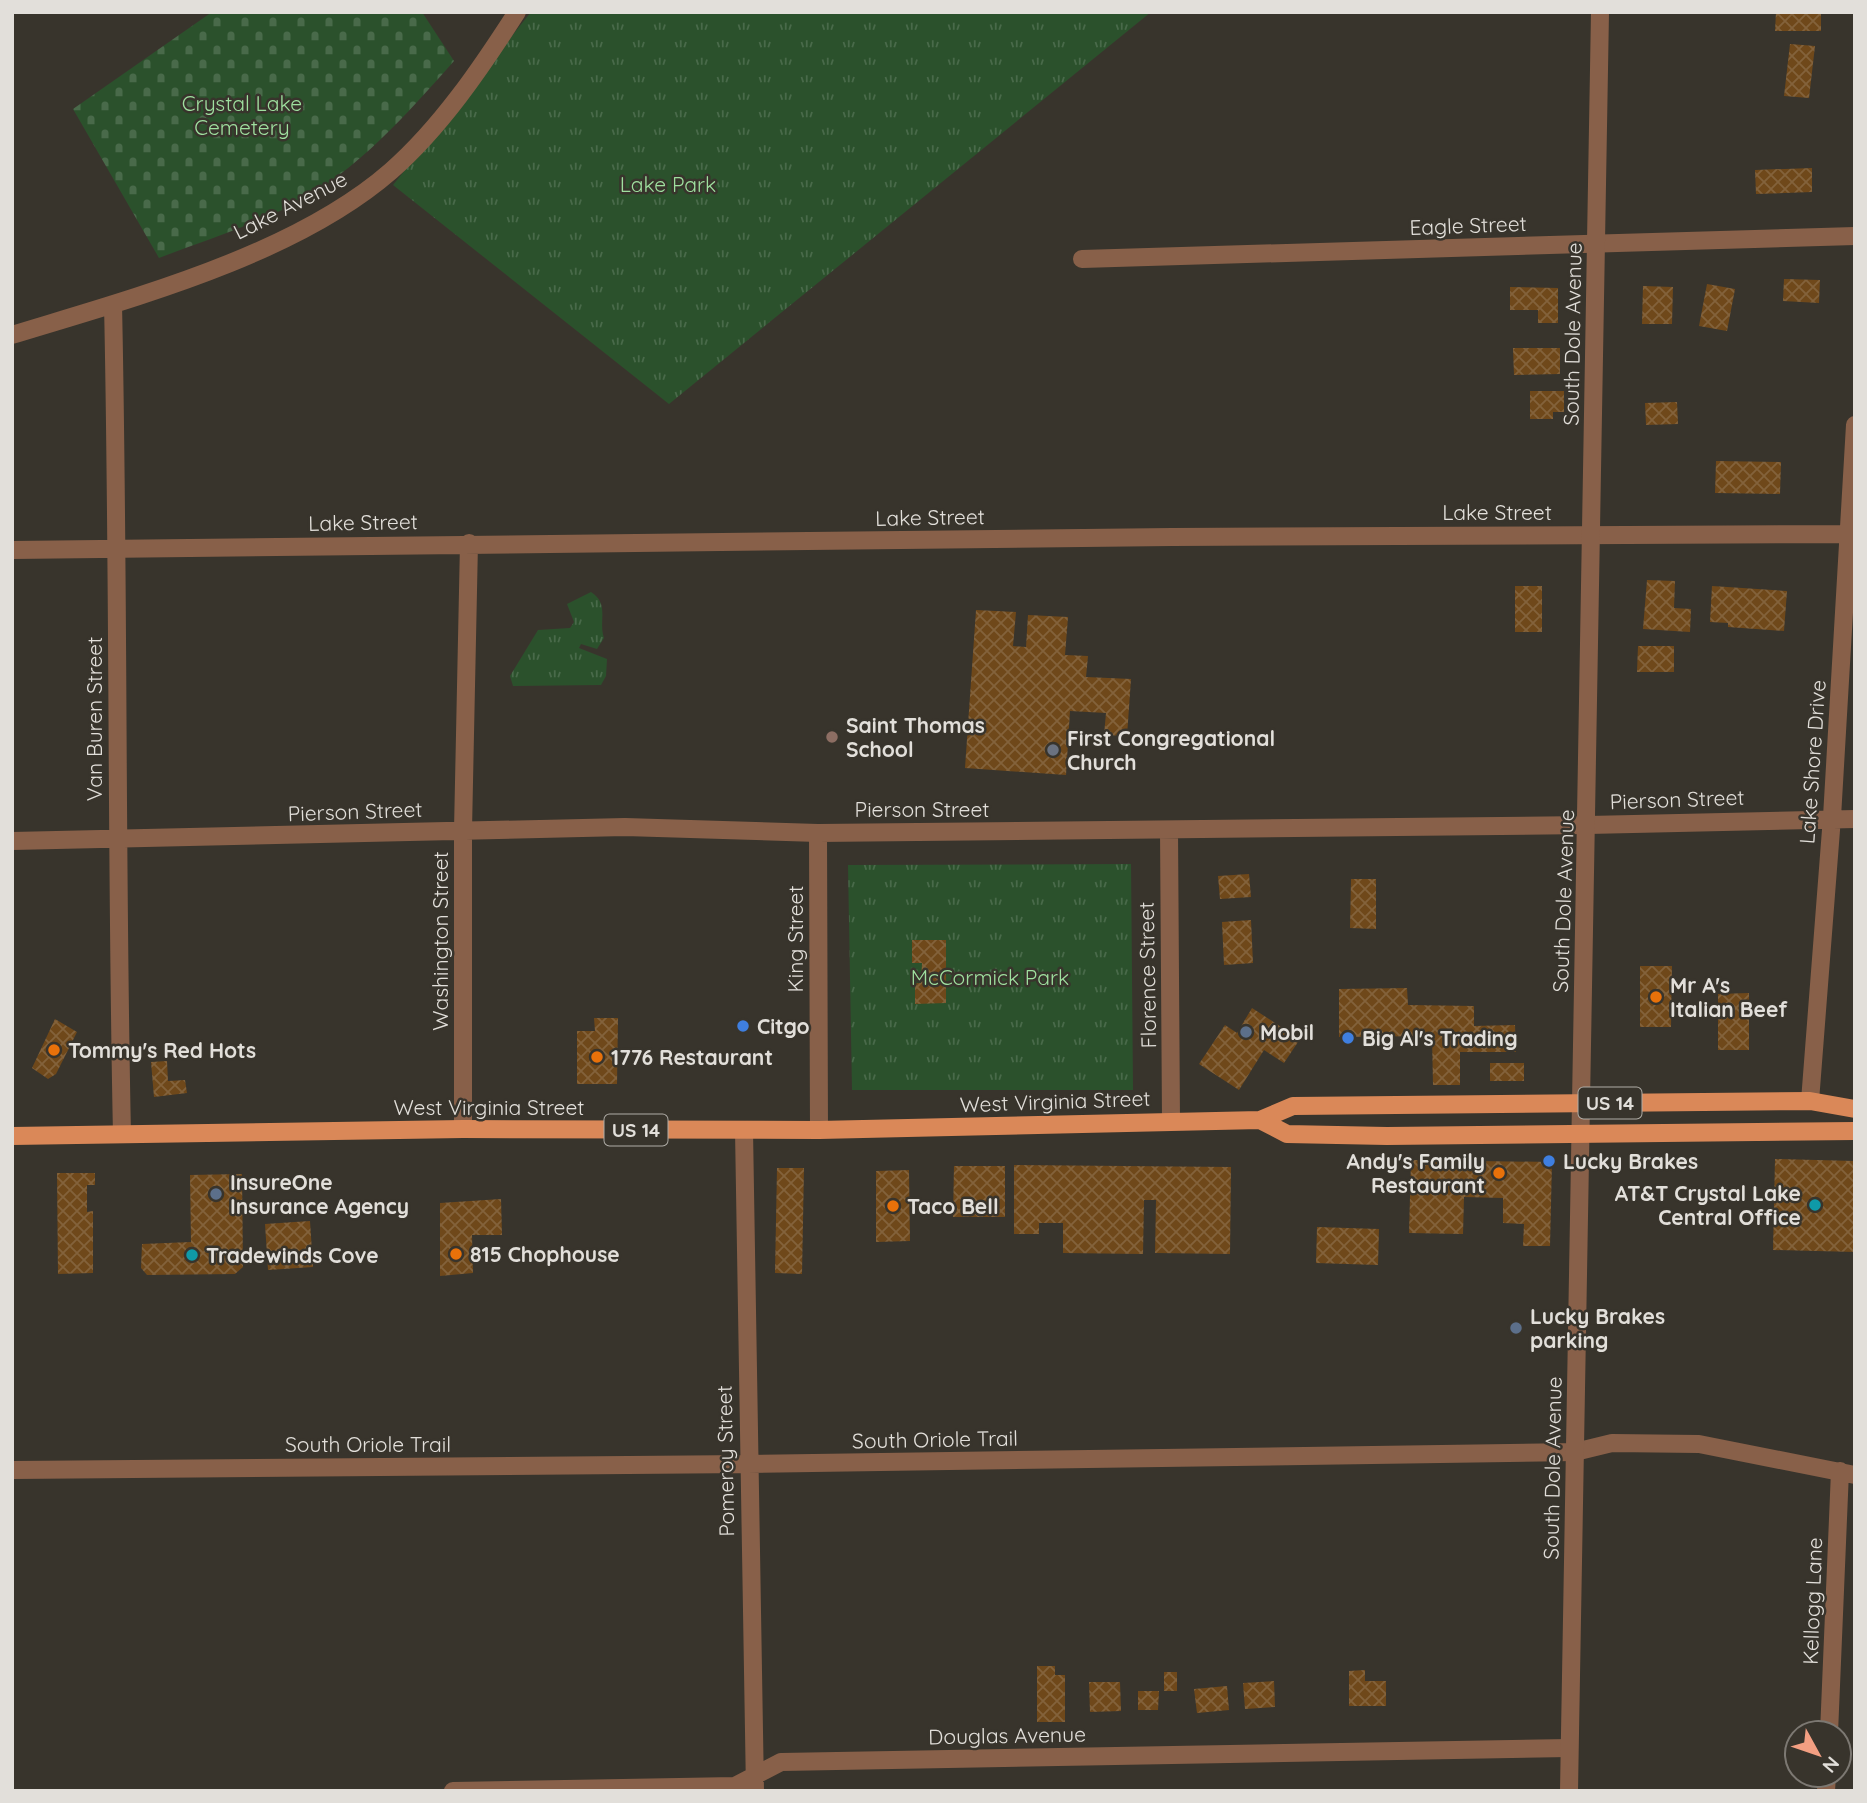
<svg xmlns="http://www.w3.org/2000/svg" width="1867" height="1803" viewBox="0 0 1867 1803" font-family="Quicksand,sans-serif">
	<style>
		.cemetery { fill: url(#cemetery-stones) }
		.park { fill: url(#park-tufts) }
		.building { fill: url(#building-cross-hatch) }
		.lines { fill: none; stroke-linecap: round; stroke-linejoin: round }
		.minor { stroke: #886049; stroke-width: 18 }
		.tertiary { stroke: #886049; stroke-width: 18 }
		.primary { stroke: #da8858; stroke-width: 18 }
		.education-dot { fill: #8d6e63; stroke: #38342c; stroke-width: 2.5 }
		.worship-dot { fill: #6b7280; stroke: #38342c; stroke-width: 2.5 }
		.food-dot { fill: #e8710a; stroke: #38342c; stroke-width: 2.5 }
		.shop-dot { fill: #3f7fe0; stroke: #38342c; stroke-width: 2.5 }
		.service-dot { fill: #5c6f8a; stroke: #38342c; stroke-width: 2.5 }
		.culture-dot { fill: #0f9aa8; stroke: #38342c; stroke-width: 2.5 }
		.labels { text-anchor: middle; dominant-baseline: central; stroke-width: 5; stroke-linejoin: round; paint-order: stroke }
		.shield { fill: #38342c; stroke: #afaca6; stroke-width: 2 }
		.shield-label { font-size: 19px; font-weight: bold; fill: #e2dfda }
		.park-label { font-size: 21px; fill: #9fe09f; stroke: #38342c }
		.street-label { font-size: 21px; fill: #e2dfda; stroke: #38342c }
		.poi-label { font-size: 21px; font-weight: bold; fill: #e2dfda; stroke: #38342c; text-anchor: start }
	</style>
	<defs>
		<pattern id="cemetery-stones" width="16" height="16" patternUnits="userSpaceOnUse" patternTransform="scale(1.75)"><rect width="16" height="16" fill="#2b512c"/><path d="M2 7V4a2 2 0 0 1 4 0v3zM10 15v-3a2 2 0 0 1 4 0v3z" fill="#496a4a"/></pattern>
		<pattern id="park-tufts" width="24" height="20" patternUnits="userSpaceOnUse" patternTransform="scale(1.75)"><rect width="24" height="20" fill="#2b512c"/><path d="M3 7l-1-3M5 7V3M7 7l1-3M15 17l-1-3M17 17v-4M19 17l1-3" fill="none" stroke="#496a4a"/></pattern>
		<pattern id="building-cross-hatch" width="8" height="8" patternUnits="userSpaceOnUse" patternTransform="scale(1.75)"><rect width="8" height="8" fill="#6f481a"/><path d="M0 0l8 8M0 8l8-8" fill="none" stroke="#83623b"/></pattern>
	</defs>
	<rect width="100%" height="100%" fill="#38342c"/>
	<!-- cemetery -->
	<path class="cemetery" d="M212,12H422L454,61C406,115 358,170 294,204C252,226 203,241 159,258L73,109Z"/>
	<!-- park -->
	<path class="park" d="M531,12H1151L669,404L393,185Z
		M591,592C610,604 598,621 604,638L597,649L581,644L579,648L607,659L606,676L601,685L513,686L510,676L538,630L570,628L574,622L567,604Z
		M1131,864L1133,1090H852L848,865Z"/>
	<!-- building -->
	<path class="building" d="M1776,12H1821V31H1775Z
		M1790,44L1815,46L1809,98L1784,96Z
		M1812,168V192L1756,194L1755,170Z
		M1784,279L1820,280L1819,303L1783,301Z
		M1707,284L1735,289L1727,331L1699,326Z
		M1643,286L1673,287L1672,324H1642Z
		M1510,287L1558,288V323H1538V310H1510Z
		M1513,348H1560V374L1514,375Z
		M1530,391H1564V412H1553V419H1530Z
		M1677,402L1678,424L1646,425L1645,403Z
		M1716,461L1781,462L1780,494L1715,493Z
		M1647,580L1675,581L1674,608L1691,609L1690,632L1643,629Z
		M1515,586H1542V632H1515Z
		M1712,586L1787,591L1784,631L1728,627V623L1710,622Z
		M976,610L1016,612L1013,646L1026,647L1028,615L1068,617L1065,655L1088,656L1086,677L1131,679L1127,736L1104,735L1106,713L1070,711L1066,775L965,768Z
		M1638,646H1674V672H1637Z
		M1249,874L1251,897L1220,899L1218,876Z
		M1351,879H1376V929L1350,928Z
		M1251,920L1253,963L1224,965L1222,922Z
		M912,940H946V1003L915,1004V983H921L922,963H912Z
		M1640,966H1672L1671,1027H1640Z
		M1407,988L1408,1005L1474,1006V1026L1515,1025L1516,1052H1460V1085H1433L1432,1036L1339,1037V989Z
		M1749,993V1050H1718V994Z
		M1252,1008L1300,1039L1284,1063L1264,1050L1239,1090L1199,1064L1225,1025L1237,1033Z
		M594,1018H618L617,1084H577V1031H595Z
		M55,1019L77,1032L56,1074L48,1079L32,1068Z
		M167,1061L168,1081L185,1080L187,1093L154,1097L151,1062Z
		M1490,1063H1524V1081H1490Z
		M1775,1159L1855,1161V1252L1773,1250Z
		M1411,1160L1552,1162L1550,1246H1523L1524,1224L1503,1223V1198L1464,1197L1463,1234L1409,1233Z
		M1014,1165L1231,1167L1230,1254L1155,1253L1156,1200H1144L1143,1254L1063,1253V1223H1039V1234H1014Z
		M954,1166H1005V1217H953Z
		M777,1168H804L802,1274L775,1273Z
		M909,1170L910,1241L876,1242V1171Z
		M57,1173H95V1185H87V1212L93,1211V1273L58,1274Z
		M242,1174L243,1267L235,1274L147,1275L141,1268L142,1244L191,1242L190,1175Z
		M501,1199L502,1235H472L473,1273L440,1276V1203Z
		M310,1221L313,1267L268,1270L265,1224Z
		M1317,1227L1379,1229L1378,1265L1316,1263Z
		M1037,1666H1055V1675H1065V1722H1037Z
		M1365,1670V1681H1386V1706H1349V1671Z
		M1164,1672H1177V1691H1164Z
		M1274,1681L1275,1707L1245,1709L1243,1683Z
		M1089,1682H1120L1121,1711L1090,1712Z
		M1227,1686L1229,1710L1197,1713L1194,1689Z
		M1138,1691H1159L1158,1710H1138Z"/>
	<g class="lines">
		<!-- minor -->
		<path class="minor" d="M1082,259L1855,236
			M113,304C119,581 116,858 122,1134
			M12,335C133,298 295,255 391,171C441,127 481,68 517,12
			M12,550L1172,537L1848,534
			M1169,830L1171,1121
			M818,833L819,1130
			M12,841L625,827L818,833L1588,825L1855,819
			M1810,1101L1832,817L1855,425
			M463,1129V830L469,543
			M744,1130L755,1791
			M12,1470L748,1464L1575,1452L1612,1443L1699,1444L1855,1475
			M1829,1733L1840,1471
			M453,1791L735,1786L781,1762L1569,1748
			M1826,1791L1827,1775"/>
		<!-- tertiary -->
		<path class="tertiary" d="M1569,1791L1600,12"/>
		<!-- primary -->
		<path class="primary" d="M1260,1120L1287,1134L1387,1136L1855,1131
			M12,1136L463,1129L819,1130L1260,1120L1293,1106L1810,1101L1855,1109"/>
	</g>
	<!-- markers -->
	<circle class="education-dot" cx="832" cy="737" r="7"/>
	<circle class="worship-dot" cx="1053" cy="750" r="7"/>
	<g class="food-dot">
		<circle cx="1656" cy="997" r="7"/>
		<circle cx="54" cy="1050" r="7"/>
		<circle cx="597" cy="1057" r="7"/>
		<circle cx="1499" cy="1173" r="7"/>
		<circle cx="893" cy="1206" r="7"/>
		<circle cx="456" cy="1254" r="7"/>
	</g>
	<g class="shop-dot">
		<circle cx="743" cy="1026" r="7"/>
		<circle cx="1348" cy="1038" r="7"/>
		<circle cx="1549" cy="1161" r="7"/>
	</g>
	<g class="service-dot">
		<circle cx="1246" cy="1032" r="7"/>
		<circle cx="216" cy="1194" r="7"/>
		<circle cx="1516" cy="1328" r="7"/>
	</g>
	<g class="culture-dot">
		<circle cx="1815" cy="1205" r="7"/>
		<circle cx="192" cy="1255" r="7"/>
	</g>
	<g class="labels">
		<!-- shield labels -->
		<g class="shield">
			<rect x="1578.5" y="1087.5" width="63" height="31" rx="5"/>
			<rect x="604.5" y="1114.5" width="63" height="31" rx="5"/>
		</g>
		<g class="shield-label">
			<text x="1610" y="1103">US 14</text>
			<text x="636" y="1130">US 14</text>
		</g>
		<!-- park labels -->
		<g class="park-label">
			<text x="242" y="103">Crystal Lake<tspan x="242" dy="24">Cemetery</tspan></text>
			<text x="668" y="184">Lake Park</text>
			<text x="990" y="977">McCormick Park</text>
		</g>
		<!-- street labels -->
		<g class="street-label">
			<text transform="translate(290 205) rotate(-27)">Lake Avenue</text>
			<text transform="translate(1468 225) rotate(-2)">Eagle Street</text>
			<text transform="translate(1572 334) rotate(-89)">South Dole Avenue</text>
			<text x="1497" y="512">Lake Street</text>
			<text transform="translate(930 517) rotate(-1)">Lake Street</text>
			<text transform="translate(363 522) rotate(-1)">Lake Street</text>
			<text transform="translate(94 719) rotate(-90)">Van Buren Street</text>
			<text transform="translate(1812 762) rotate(-86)">Lake Shore Drive</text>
			<text transform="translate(1677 799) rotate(-2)">Pierson Street</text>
			<text x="922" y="809">Pierson Street</text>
			<text transform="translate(355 811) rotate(-2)">Pierson Street</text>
			<text transform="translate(1563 901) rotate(-88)">South Dole Avenue</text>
			<text transform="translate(795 939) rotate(-90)">King Street</text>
			<text transform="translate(440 941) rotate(-90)">Washington Street</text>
			<text transform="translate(1147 975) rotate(-91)">Florence Street</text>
			<text transform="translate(1055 1101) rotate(-2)">West Virginia Street</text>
			<text x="489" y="1107">West Virginia Street</text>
			<text transform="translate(935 1439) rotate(-1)">South Oriole Trail</text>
			<text x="368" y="1444">South Oriole Trail</text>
			<text transform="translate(725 1461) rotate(-91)">Pomeroy Street</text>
			<text transform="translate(1552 1468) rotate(-89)">South Dole Avenue</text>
			<text transform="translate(1812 1601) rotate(-88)">Kellogg Lane</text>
			<text transform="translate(1007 1735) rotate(-1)">Douglas Avenue</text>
		</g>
		<!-- poi labels -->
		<g class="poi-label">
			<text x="846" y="725">Saint Thomas<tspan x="846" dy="24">School</tspan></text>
			<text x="1067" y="738">First Congregational<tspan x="1067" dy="24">Church</tspan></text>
			<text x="1670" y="985">Mr A's<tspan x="1670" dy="24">Italian Beef</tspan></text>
			<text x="757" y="1026">Citgo</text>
			<text x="1260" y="1032">Mobil</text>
			<text x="1362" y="1038">Big Al's Trading</text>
			<text x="68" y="1050">Tommy's Red Hots</text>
			<text x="611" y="1057">1776 Restaurant</text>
			<text x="1485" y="1161" text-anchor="end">Andy's Family<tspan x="1485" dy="24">Restaurant</tspan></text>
			<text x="1563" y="1161">Lucky Brakes</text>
			<text x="230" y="1182">InsureOne<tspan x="230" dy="24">Insurance Agency</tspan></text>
			<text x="1801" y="1193" text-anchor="end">AT&amp;T Crystal Lake<tspan x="1801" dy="24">Central Office</tspan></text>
			<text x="907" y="1206">Taco Bell</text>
			<text x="470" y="1254">815 Chophouse</text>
			<text x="206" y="1255">Tradewinds Cove</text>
			<text x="1530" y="1316">Lucky Brakes<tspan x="1530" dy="24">parking</tspan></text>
		</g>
	</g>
	<!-- border -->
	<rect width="1867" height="1803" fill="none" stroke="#e2dfda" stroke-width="28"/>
	<!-- north arrow -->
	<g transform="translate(1818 1754) rotate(130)"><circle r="33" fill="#38342c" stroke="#7c7872" stroke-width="2"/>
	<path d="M0-5L12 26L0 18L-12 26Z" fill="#f39f82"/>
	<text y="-10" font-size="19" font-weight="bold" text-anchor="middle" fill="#e2dfda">N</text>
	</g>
</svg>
